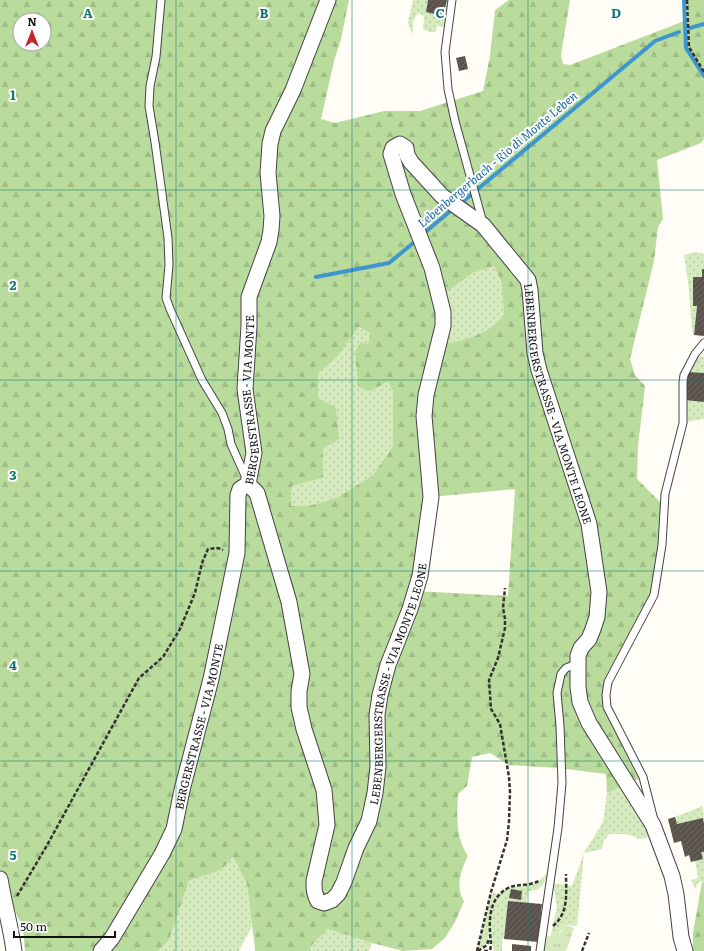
<svg xmlns="http://www.w3.org/2000/svg" width="704" height="951" viewBox="0 0 704 951" font-family="Literata,serif">
	<style>
		.grass { fill: url(#grass-dots) }
		.forest { fill: url(#forest-firs); fill-rule: evenodd }
		.park { fill: url(#park-tufts) }
		.lines { fill: none; stroke-linecap: round; stroke-linejoin: round }
		.stream { stroke: #3f96cf; stroke-width: 4 }
		.building { fill: url(#building-hatch) }
		.service-casing { stroke: #444; stroke-width: 9 }
		.minor-casing { stroke: #444; stroke-width: 17 }
		.path { stroke: #333; stroke-width: 2.5; stroke-dasharray: 4 2; stroke-linecap: butt }
		.service { stroke: #fff; stroke-width: 7 }
		.minor { stroke: #fff; stroke-width: 15 }
		.grid { fill: none; stroke: #0f766e; stroke-width: 1; stroke-opacity: 0.55 }
		.labels { text-anchor: middle; dominant-baseline: central; stroke-width: 4; stroke-linejoin: round; paint-order: stroke }
		.street-label { font-size: 11px; fill: #111; stroke: #fff }
		.water-label { font-size: 12px; font-style: italic; fill: #1768a6; stroke: #fff }
		.grid-label { font-size: 13px; text-anchor: middle; font-weight: bold; fill: #0f766e; stroke: #fff; stroke-width: 4; stroke-linejoin: round; paint-order: stroke }
	</style>
	<defs>
		<pattern id="grass-dots" width="8" height="8" patternUnits="userSpaceOnUse"><rect width="8" height="8" fill="#d5ebbd"/><path d="M2 2h.1M6 6h.1" fill="none" stroke="#b6c8a1" stroke-width="1.8" stroke-linecap="round"/></pattern>
		<pattern id="forest-firs" width="22" height="20" patternUnits="userSpaceOnUse"><rect width="22" height="20" fill="#b9dc9c"/><path d="M5 1l3.5 6h-7zM16 11l3.5 6h-7z" fill="#9ebc85"/></pattern>
		<pattern id="park-tufts" width="24" height="20" patternUnits="userSpaceOnUse"><rect width="24" height="20" fill="#d5ebbd"/><path d="M3 7l-1-3M5 7V3M7 7l1-3M15 17l-1-3M17 17v-4M19 17l1-3" fill="none" stroke="#b6c8a1"/></pattern>
		<pattern id="building-hatch" width="6" height="6" patternUnits="userSpaceOnUse"><rect width="6" height="6" fill="#5a524d"/><path d="M-1 1l2-2M0 6l6-6M5 7l2-2" fill="none" stroke="#6d6662"/></pattern>
	</defs>
	<rect width="100%" height="100%" fill="#fffdf5"/>
	<!-- grass -->
	<path class="grass" d="M413,0H428L426,12L443,16L447,0H452L449,27L437,26L436,32H430L423,29L424,16L418,13L413,21V35L408,23Z
		M696,252L704,254V269H702V277H693V305L697,306L694,335L692,332L689,289L684,255Z
		M494,266L501,281L504,314C490,333 473,337 451,343L445,339L440,297L473,273Z
		M358,327L370,333L368,344L370,391L388,382L393,391V446L373,475L338,497L312,505L291,506L292,486L323,478L318,398V372L336,358Z
		M696,356L704,357V419L686,422L685,403L687,374Z
		M626,785L653,836L640,839L626,834H609L603,842L602,849L584,853L577,926L566,925L555,937L550,938L557,908L553,883L572,886L584,853L603,822L607,793Z
		M703,806L704,824H677L675,817Z
		M701,852H704V884L700,881L697,884L696,890L691,880L698,878L695,861Z
		M233,857L247,884L252,926L239,951H158L169,940L189,881L221,870Z
		M551,871V876L546,878C542,888 538,891 528,891L526,903L508,901L504,939H502V951H495C487,937 490,913 496,898L495,899L491,913L490,931L487,942L483,947L477,949L492,893L500,894L508,888L535,884Z
		M328,929L372,943L369,951H309V948Z"/>
	<!-- forest -->
	<path class="forest" d="M0,0H349L341,39L334,61L321,119L335,123L384,111H420L483,91L490,56L495,10L509,0H570L561,55L563,64L570,65L687,20V0H704V139L701,143L657,160L663,219L658,227L654,261L630,359L635,375L645,386L638,446L637,479L662,504L659,548L654,588L616,663L605,707L639,779L607,793L606,774L558,768L509,765L490,753L472,757L467,786L458,794C457,816 455,837 468,856C461,869 455,888 464,901L455,922L445,938L432,949L403,951L372,943L328,929L309,948V951H255V948L247,884L233,857L221,870L189,881L169,940L158,951H25L23,929L8,893L0,892ZM20,20H44V44H20ZM494,266L501,281L504,314C490,333 473,337 451,343L445,339L440,297L473,273ZM359,327L370,333L368,344L361,342L355,352L358,386L370,391L388,382L393,391V446L373,475L338,497L312,505L291,506L292,486L323,478V449L339,439L336,408L318,398V373L336,358ZM515,489L508,596L415,591L431,497Z
		M702,882L704,883V951H693V933Z"/>
	<!-- park -->
	<path class="park" d="M566,925L574,928L566,951H540L542,936C553,938 560,935 566,925Z"/>
	<g class="lines">
		<!-- stream -->
		<path class="stream" d="M684,0L686,48L704,76
			M690,28L704,24
			M460,204L655,41L679,32
			M423,234L454,208
			M316,277L389,263L418,239"/>
	</g>
	<!-- building -->
	<path class="building" d="M428,0H447L443,16L426,12Z
		M465,56L468,69L459,71L456,58Z
		M702,269H704V336L694,335L697,306H693V277H702Z
		M688,372L704,373V402L685,400Z
		M675,817L677,824L703,818L704,824V852H701L703,859L691,862L689,855L685,857L681,841L674,843L668,819Z
		M511,889L522,891L521,900L509,898Z
		M508,901L542,904L538,942L504,939Z
		M512,944L531,946V951H512Z"/>
	<g class="lines">
		<!-- service casing -->
		<g class="service-casing">
			<path id="service" d="M161,0L156,57L150,86L149,106L155,142L168,238L169,265L166,298L170,309L202,380L222,413L228,429L231,444L247,480
				M452,0L445,52L448,89L455,121L483,223
				M653,816L643,777L607,707L606,695L608,682L654,595L662,545L665,494L683,423V382L684,375L695,354L704,343
				M540,951L558,828L562,783L560,726L557,693L561,674L566,668L579,663"/>
		</g>
		<!-- minor casing -->
		<g class="minor-casing">
			<g id="minor">
				<path id="s1" d="M248,484L257,493L289,602L302,674L299,691V707L304,729L324,790L327,825L314,881C314,889 314,894 318,901L324,903L332,900L338,894L344,882L356,848L369,821L375,793L378,767L377,715L380,695L388,665L410,609L420,576L431,497L424,416L426,395L443,326V312L432,268L403,194L391,154L393,148L400,144L406,148L407,155L411,162L442,196L483,225L528,280L530,290L535,353L539,370L589,524L599,592L597,617L593,629L589,639L581,648L578,656V687L580,702L589,723L653,825L672,876L676,894L681,937L685,951"/>
				<path id="s2" d="M248,484L254,453L245,389L249,326V297L269,242L271,230L272,216L268,173L270,144L273,131L293,90L328,0"/>
				<path d="M0,879C4,904 11,927 14,951"/>
				<path id="s3" d="M101,951L112,938L162,854L174,829L182,790L211,679L237,553L238,495L240,489L248,484"/>
			</g>
		</g>
		<!-- path -->
		<path class="path" d="M687,0L689,47L704,72
			M17,896L46,847L139,678L163,657L180,629L195,593L202,563L208,549L218,548L223,550
			M553,926C569,913 566,893 566,874
			M490,950C492,944 490,938 490,932C489,915 491,897 508,888C518,883 530,887 540,880
			M477,951L491,892L507,840L509,822L510,792L509,777L500,724L491,709L489,680L498,658L505,628V619L503,608L505,588
			M478,951L487,945L489,938
			M484,951H490
			M582,951L589,933"/>
		<!-- service -->
		<use href="#service" class="service"/>
		<!-- minor -->
		<use href="#minor" class="minor"/>
	</g>
	<!-- grid -->
	<path class="grid" d="M176,0V951M352,0V951M528,0V951M0,190H704M0,380H704M0,571H704M0,761H704"/>
	<g class="labels">
		<!-- street labels -->
		<g class="street-label">
			<text stroke="none"><textPath href="#s2" startOffset="85">BERGERSTRASSE - VIA MONTE</textPath></text>
			<text stroke="none"><textPath href="#s1" startOffset="1554">LEBENBERGERSTRASSE - VIA MONTE LEONE</textPath></text>
			<text stroke="none"><textPath href="#s1" startOffset="677">LEBENBERGERSTRASSE - VIA MONTE LEONE</textPath></text>
			<text stroke="none"><textPath href="#s3" startOffset="248">BERGERSTRASSE - VIA MONTE</textPath></text>
		</g>
		<!-- water labels -->
		<g class="water-label">
			<text transform="translate(497 159) rotate(-40)">Lebenbergerbach - Rio di Monte Leben</text>
		</g>
	</g>
	<g class="grid-label">
		<text x="88" y="18">A</text>
		<text x="264" y="18">B</text>
		<text x="440" y="18">C</text>
		<text x="616" y="18">D</text>
		<text x="13" y="100">1</text>
		<text x="13" y="290">2</text>
		<text x="13" y="480">3</text>
		<text x="13" y="670">4</text>
		<text x="13" y="860">5</text>
	</g>
	<!-- north arrow -->
	<g transform="translate(32 32)"><circle r="19" fill="#ffffff" stroke="#a0a0a0"/>
	<path d="M0-3L7 15L0 10L-7 15Z" fill="#c4262e"/>
	<text y="-6" font-size="11" font-weight="bold" text-anchor="middle" fill="#111111">N</text>
	</g>
	<!-- scale -->
	<path d="M14 931v6h101v-6" fill="none" stroke="#111111" stroke-width="2"/>
	<text x="20" y="931" font-size="12" fill="#111111" stroke="#ffffff" stroke-width="3" paint-order="stroke">50 m</text>
</svg>
